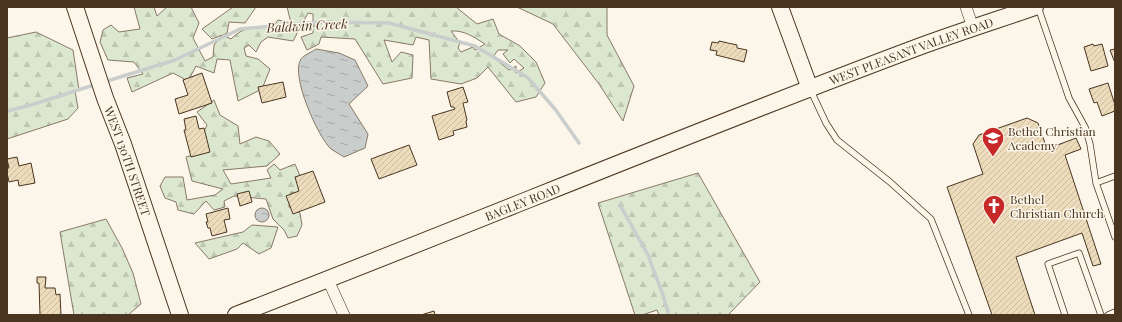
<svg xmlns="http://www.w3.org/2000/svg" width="1122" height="322" viewBox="0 0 1122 322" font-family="'Playfair Display',serif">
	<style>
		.forest { fill: url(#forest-firs); stroke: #887966; fill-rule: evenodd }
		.water { fill: url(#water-ripples); stroke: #887966 }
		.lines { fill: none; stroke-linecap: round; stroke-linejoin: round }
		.stream { stroke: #c9cecd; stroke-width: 3.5 }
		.building { fill: url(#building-hatch); stroke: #4a3520 }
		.lane-casing { stroke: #4a3520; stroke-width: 7 }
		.street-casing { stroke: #4a3520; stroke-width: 12 }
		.secondary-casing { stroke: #4a3520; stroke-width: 18 }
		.lane { stroke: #fbf6e9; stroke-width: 5.5 }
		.street { stroke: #fbf6e9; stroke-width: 11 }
		.secondary { stroke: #fbf6e9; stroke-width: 16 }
		.labels { text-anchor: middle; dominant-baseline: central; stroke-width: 3; stroke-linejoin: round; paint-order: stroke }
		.street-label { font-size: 12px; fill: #4a3520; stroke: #fbf6e9 }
		.poi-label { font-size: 12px; fill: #4a3520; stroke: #fbf6e9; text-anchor: start }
		.water-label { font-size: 13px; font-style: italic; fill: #4a3520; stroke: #fbf6e9 }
	</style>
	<defs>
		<pattern id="forest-firs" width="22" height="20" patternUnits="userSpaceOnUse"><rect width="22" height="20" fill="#dce7d0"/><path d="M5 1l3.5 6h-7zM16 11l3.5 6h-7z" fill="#bec7b2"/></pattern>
		<pattern id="water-ripples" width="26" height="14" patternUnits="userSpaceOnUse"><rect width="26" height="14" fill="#c9cecd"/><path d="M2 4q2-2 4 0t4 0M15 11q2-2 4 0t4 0" fill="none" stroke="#a5a8a6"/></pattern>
		<pattern id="building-hatch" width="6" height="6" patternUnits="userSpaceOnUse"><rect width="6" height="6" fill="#ecdcbc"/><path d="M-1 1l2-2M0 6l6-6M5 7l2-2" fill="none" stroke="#ccbda1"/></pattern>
	</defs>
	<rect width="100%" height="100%" fill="#fbf6e9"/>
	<!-- forest -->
	<path class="forest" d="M134,7H154L157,16L167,7H191L199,23L193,38L205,61L213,57L214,45L222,35L212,39L202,29L233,7H256L245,23L229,22L227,33L223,35L231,39C245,25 255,28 273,27L278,20L291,23L287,7H456L477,24L493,19L499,34L520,46L536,62L545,83L536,97L516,102L488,67L477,78L461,84L431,79L429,40L416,37L413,45L384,40L392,62L401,52L413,55L412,78L383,84L355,39L321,37L319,44L307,50L301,37L313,33V14L308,13L293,41L268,37L261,42L256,52L249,45L244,48L246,56L258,59L270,69L262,89L238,101L230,60L217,59L214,73L196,66L188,81L173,73L132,92L127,78L143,74L134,62L108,60L100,42L103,30L111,25L119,32L140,29ZM451,31C464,30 474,37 485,44L475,50L473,47L461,52L458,48L460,43ZM498,50H508L503,54L510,63L514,59L524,68L516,73V66L509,70L493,57Z
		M517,7H607V35L634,86L623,121L599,84L553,24Z
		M36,32L73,50L79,90L75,91L78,108L68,119L7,139V38Z
		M214,100L220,115L238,126L240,144L256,137L269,141L280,154L267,166L223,170L231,184L271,178L267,170L274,164L280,170L295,164L305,188L299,193L291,192L289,207L300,213L302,225L297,236L288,238L284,230L273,219L266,199L234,196L224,201L225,207L214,210L206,201L194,214L178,210L176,202L165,198L160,186L165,177H183L187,200L215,195L223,189L192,181L186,157L200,153L202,136L207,125L197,112Z
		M698,173L760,282L728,315H659L657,310L642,315H635L598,203Z
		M106,219L122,248L133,273L141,304L128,315H74L60,232Z
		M252,225L278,227L271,248L259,254L243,243L237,249L209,259L195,243L243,232Z"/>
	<!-- water -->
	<path class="water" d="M316,49L339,53L355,60L368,86L349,104L368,134L365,148L344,157C340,154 335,152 331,149C318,137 290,75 301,59C304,55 312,52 316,49Z
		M255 215a7 7 0 1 1 14 0a7 7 0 1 1-14 0Z"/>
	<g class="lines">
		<!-- stream -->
		<path class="stream" d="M104,82L175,60L240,29L320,22L389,23L475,46L527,77L555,109L579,143
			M7,111L31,105L97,84
			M620,205L648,255L663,295L669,315"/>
	</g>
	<!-- building -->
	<path class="building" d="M719,41L737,45V48L747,50L744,62L716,55L717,51L710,50L712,42L718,43Z
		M1093,44L1094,46L1102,44L1108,66L1091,71L1084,47Z
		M1115,49V63L1110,50Z
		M202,73L212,103L179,114L175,99L188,95L183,80Z
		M283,82L286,97L262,103L258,87Z
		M1108,83L1115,105V111L1102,116L1097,102L1094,103L1089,89Z
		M463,87L468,102L463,103L467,120L466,121L467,127L453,131L454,135L439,140L432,116L455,109L454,107H451L447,92Z
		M196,116L199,129L204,128L210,152L191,157L184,130H186L184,119Z
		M1027,118L1038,123L1047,149L1076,138L1081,149L1065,155L1101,264L1093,266L1082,233L1016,257L1035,315H992L947,187L983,174L973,144L979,135Z
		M409,145L417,165L379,179L371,159Z
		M17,157L19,166L31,163L35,183L19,186L18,180L9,182L7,173V168H9L7,159Z
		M313,171L325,202L293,214L286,196L299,191L295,177Z
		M249,191L252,202L240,206L237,194Z
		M228,208L230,219L224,220L227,232L212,236L210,228H208L206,222H208L206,214Z
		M37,277H46L45,288H55L56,295L60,294L61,315H40L39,283H37Z
		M434,311L435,315H421Z"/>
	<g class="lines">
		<!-- lane casing -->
		<g class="lane-casing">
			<path id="lane" d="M1038,7L1069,98L1085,127L1090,144L1096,183L1115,237
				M811,91L826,123L837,140L890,182L931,219L969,315
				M1096,183L1115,176
				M1065,315L1048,264L1079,253L1101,315
				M1108,315L1115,312"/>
		</g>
		<!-- street casing -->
		<g class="street-casing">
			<path id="street" d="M966,7L973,28
				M328,280L344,315"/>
		</g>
		<!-- secondary casing -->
		<g class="secondary-casing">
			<g id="secondary">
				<path id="s1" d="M75,7L105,98L123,144L180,315"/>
				<path d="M780,7L810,89"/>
				<path id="s2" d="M236,315C462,228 686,134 913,49C953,34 994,21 1035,7"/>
			</g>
		</g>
		<!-- lane -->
		<use href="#lane" class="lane"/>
		<!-- street -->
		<use href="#street" class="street"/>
		<!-- secondary -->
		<use href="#secondary" class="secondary"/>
	</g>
	<!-- icons -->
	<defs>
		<g id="school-pin" transform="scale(1.15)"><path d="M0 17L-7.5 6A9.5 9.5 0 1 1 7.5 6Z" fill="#c62828" stroke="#fbf6e9"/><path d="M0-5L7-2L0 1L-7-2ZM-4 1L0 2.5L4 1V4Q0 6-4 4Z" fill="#fff"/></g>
		<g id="church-pin" transform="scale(1.15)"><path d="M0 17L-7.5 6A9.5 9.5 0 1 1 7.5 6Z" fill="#c62828" stroke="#fbf6e9"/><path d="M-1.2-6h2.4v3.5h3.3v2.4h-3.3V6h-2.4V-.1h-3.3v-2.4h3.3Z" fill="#fff"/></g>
	</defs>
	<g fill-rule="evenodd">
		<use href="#school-pin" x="993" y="138"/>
		<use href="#church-pin" x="994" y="206"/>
	</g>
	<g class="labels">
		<!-- street labels -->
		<g class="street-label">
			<text stroke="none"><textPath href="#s2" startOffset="725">WEST PLEASANT VALLEY ROAD</textPath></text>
			<text stroke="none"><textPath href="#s1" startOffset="163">WEST 130TH STREET</textPath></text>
			<text stroke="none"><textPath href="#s2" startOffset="308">BAGLEY ROAD</textPath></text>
		</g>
		<!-- poi labels -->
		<g class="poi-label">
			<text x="1008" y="131">Bethel Christian<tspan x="1008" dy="14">Academy</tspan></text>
			<text x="1010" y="199">Bethel<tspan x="1010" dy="14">Christian Church</tspan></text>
		</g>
		<!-- water labels -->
		<g class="water-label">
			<text transform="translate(307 25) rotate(-3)">Baldwin Creek</text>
		</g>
	</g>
	<!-- border -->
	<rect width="1122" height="322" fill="none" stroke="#4a3520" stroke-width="16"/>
</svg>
